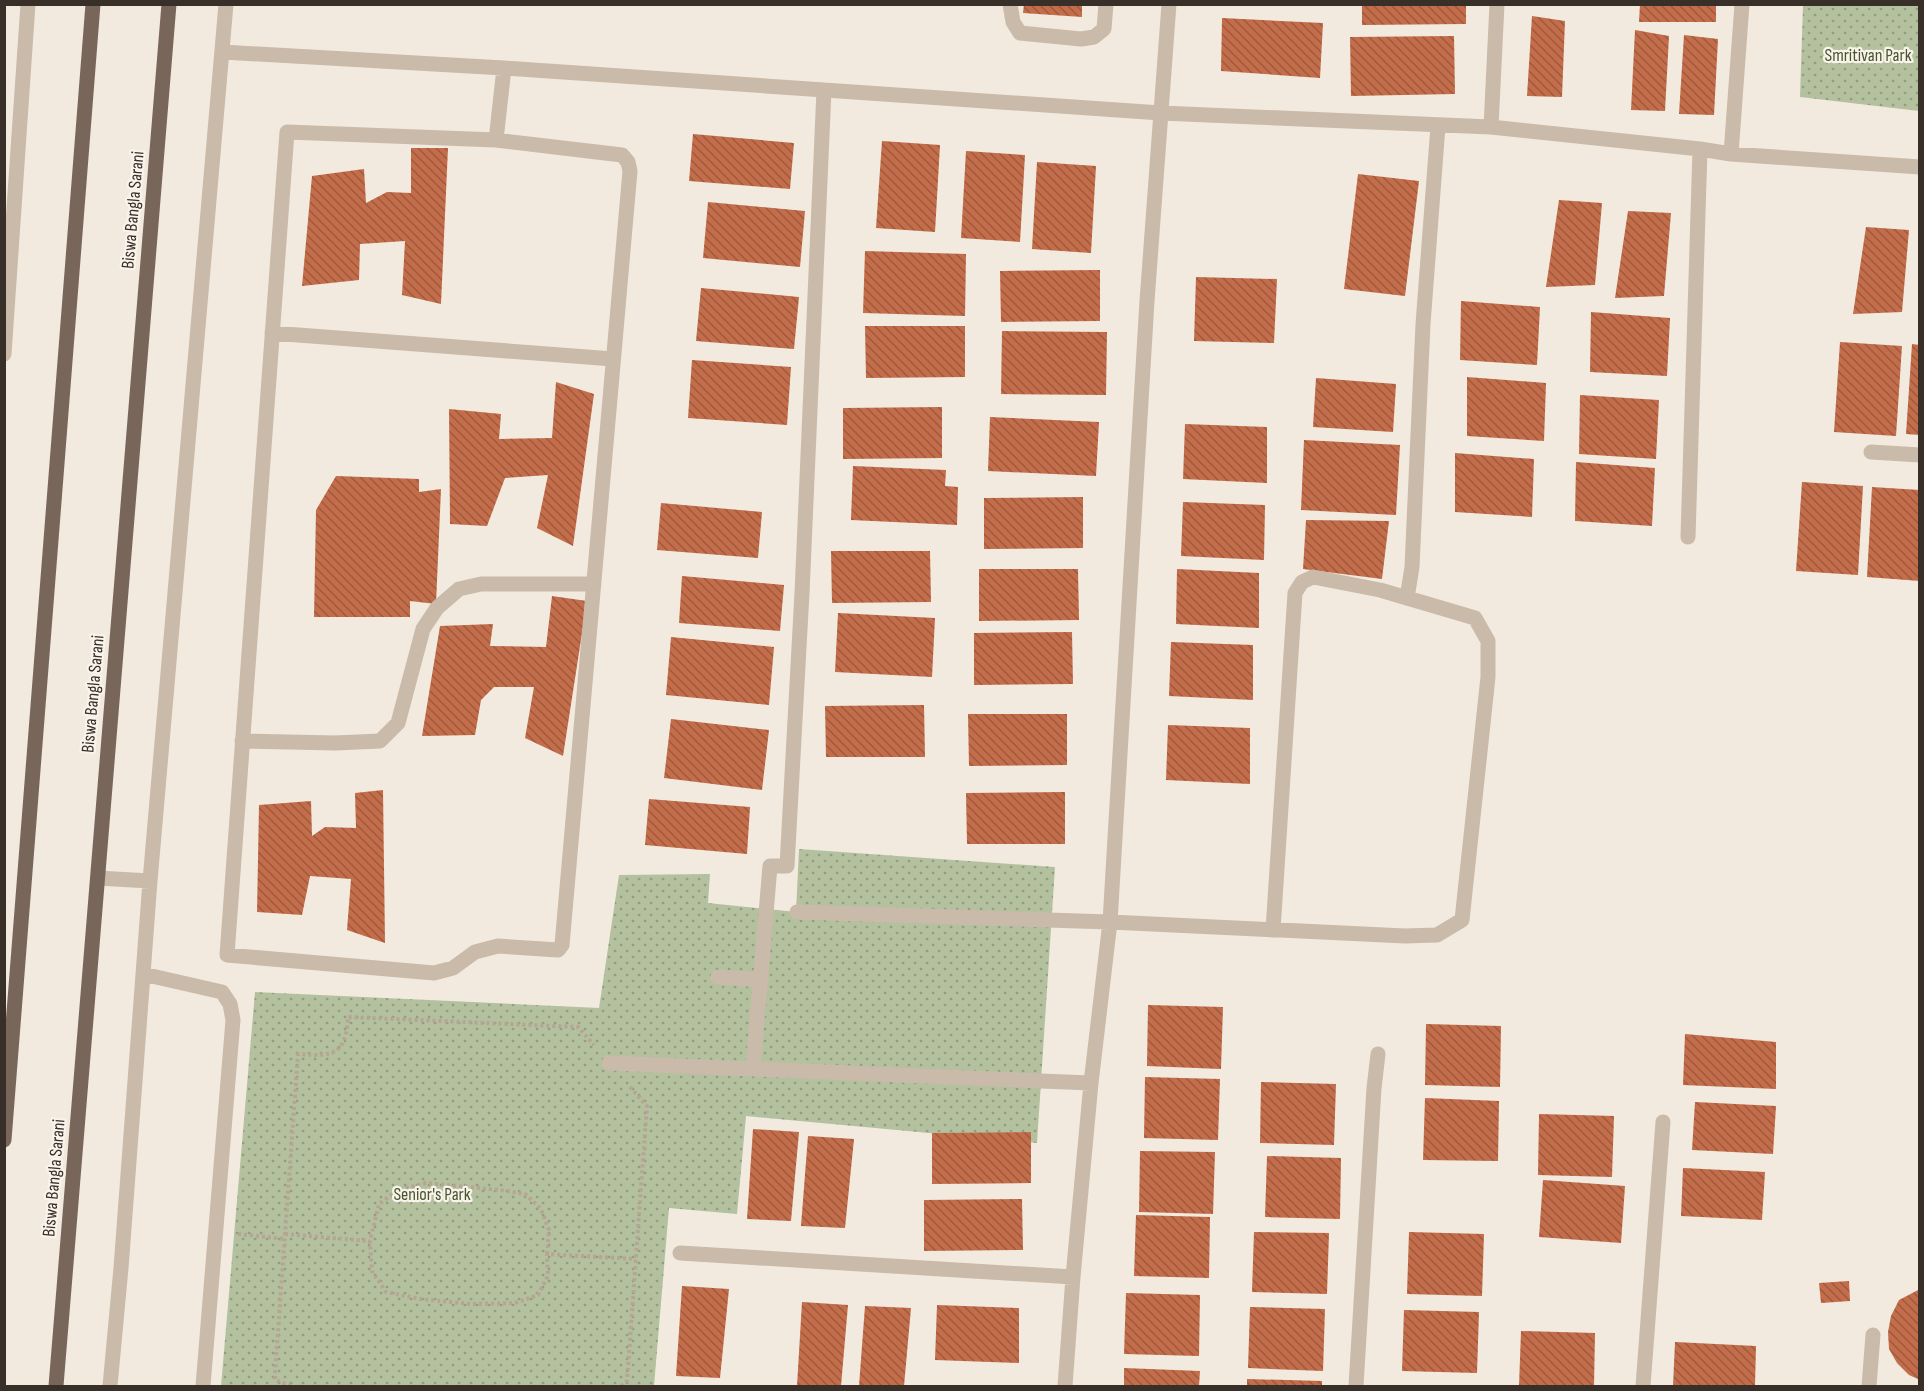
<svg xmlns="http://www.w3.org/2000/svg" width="1924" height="1391" viewBox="0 0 1924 1391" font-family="'Sofia Sans Condensed',sans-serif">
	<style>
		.grass { fill: url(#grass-dots) }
		.building { fill: url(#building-back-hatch) }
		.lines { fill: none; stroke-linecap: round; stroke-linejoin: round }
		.path { stroke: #b6a494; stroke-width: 4; stroke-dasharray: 3 3; stroke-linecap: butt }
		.minor { stroke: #cabaaa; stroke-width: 15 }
		.major { stroke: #79665b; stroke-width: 15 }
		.labels { text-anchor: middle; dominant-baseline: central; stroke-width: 4.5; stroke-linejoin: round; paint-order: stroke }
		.park-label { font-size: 18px; fill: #45562e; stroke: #faf3eb }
		.street-label { font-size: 18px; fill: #382f29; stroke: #faf3eb }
	</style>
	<defs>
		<pattern id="grass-dots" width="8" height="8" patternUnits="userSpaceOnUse" patternTransform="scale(1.5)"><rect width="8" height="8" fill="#b4c19e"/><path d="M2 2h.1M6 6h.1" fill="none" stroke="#939d81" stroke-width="1.8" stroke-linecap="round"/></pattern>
		<pattern id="building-back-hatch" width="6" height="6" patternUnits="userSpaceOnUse" patternTransform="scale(1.5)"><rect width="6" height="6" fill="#c36d4b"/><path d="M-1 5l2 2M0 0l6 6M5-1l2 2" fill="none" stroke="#9f5a3e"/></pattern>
	</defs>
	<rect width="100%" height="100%" fill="#f2eade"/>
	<!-- grass -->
	<path class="grass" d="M1803,5H1919V111L1800,97Z
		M799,849L1055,867L1037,1143L746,1116L737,1214L669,1208L654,1386H221L255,992L599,1008L619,875L710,874L708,903L796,912Z"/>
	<!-- building -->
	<path class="building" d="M1024,4H1082V17L1023,13Z
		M1362,4H1466V24L1362,25Z
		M1640,4H1716V22H1639Z
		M1532,16L1565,21L1562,97L1527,96Z
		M1222,18L1323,23L1320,78L1221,71Z
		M1635,30L1669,36L1665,111L1631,110Z
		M1684,35L1718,39L1714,115L1679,114Z
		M1454,36L1455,94L1351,96L1350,37Z
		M693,134L794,143L790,189L689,181Z
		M882,141L940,145L935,232L876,228Z
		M411,148H448L441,304L402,295L405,241L360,244L359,280L302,286L312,176L364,169L366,203L387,192L411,193Z
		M966,151L1025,155L1020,242L961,238Z
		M1037,162L1096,166L1091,253L1032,249Z
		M1358,174L1419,181L1405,296L1344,289Z
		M1559,200L1602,203L1595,285L1546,287Z
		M708,202L805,211L800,267L703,258Z
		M1628,211L1671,213L1664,296L1615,298Z
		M1866,227L1909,230L1902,312L1853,314Z
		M865,251L966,254L965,316L863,313Z
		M1100,270V321L1001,322L1000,271Z
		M1196,277L1277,279L1274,343L1194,341Z
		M701,288L799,297L794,349L696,341Z
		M1461,301L1540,307L1537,365L1460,360Z
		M1591,312L1670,318L1667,376L1590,372Z
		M865,326H965V377L866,378Z
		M1002,331L1107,332L1106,395L1001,394Z
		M1840,342L1902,346L1896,436L1834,432Z
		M1912,344L1920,345V435L1906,434Z
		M692,360L791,367L787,425L688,418Z
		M1467,377L1546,383L1544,441L1467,436Z
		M1316,378L1396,384L1393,432L1313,427Z
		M556,382L594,394L573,546L537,528L548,475L505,478L487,526L450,524L449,409L501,414L499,439L552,438Z
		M1580,395L1659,400L1656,459L1579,454Z
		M942,407V458L843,459V408Z
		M990,417L1099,422L1096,476L988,471Z
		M1185,424L1267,427V483L1183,479Z
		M1304,440L1400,445L1396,515L1301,510Z
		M1455,453L1534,459L1532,517L1455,512Z
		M1576,462L1655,468L1652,526L1575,521Z
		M853,466L946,470L945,486L958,487L957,525L851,520Z
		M336,476L419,479V492L441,489L436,604L410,601V617H314L316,510Z
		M1802,482L1863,486L1858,575L1796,571Z
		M1872,487L1920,490V581L1867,577Z
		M1083,497V548L984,549V498Z
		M1183,502L1265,505L1264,560L1181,556Z
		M661,503L762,512L758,558L657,550Z
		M1306,520L1389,521L1382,579L1303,569Z
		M831,551H930L931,602L832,603Z
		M979,569H1078L1079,620L979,621Z
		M1177,569L1259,573V628L1176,624Z
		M682,576L784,585L780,631L679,623Z
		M552,596L587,601L563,756L525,738L534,687H494L481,700L475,735L422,736L440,626L493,624L490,646L546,647Z
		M838,613L935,618L932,677L835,672Z
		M1072,632L1073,684L974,685V633Z
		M671,637L774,647L769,705L666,695Z
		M1171,642L1253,645V700L1169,696Z
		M924,705L925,757H826L825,706Z
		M968,714H1067V765L969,766Z
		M671,719L769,730L762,790L664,778Z
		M1168,725L1250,728V784L1166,780Z
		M383,790L385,943L347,930L351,879L310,876L302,915L257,912L259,805L311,801L312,836L325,827L356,828L355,793Z
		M1065,792V844H967L966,793Z
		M649,799L750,807L747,854L645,845Z
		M1148,1005L1223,1007L1221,1069L1147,1066Z
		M1426,1024L1501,1026L1500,1087L1425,1085Z
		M1685,1034L1776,1042V1089L1683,1085Z
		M1145,1077L1220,1079L1218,1140L1144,1138Z
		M1261,1082L1336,1084L1334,1145L1260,1143Z
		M1425,1098L1499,1101L1498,1161L1423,1160Z
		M1695,1102L1776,1106L1773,1154L1692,1150Z
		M1539,1114L1614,1116L1612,1177L1538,1175Z
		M753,1129L799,1132L791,1221L747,1219Z
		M1031,1132V1183L932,1184V1133Z
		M808,1136L854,1139L845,1228L801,1226Z
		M1140,1151L1215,1152L1213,1214L1139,1212Z
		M1267,1156L1341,1158L1340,1219L1265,1217Z
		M1683,1168L1765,1172L1762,1220L1681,1216Z
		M1543,1180L1625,1186L1621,1243L1539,1237Z
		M1022,1199L1023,1250L924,1251V1200Z
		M1136,1215L1210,1217L1209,1278L1134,1276Z
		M1254,1232L1329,1233L1327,1294L1252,1292Z
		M1409,1232L1484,1234L1482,1296L1407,1294Z
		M1849,1281L1850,1301L1821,1303L1819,1283Z
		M682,1286L729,1289L720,1378L676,1376Z
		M1920,1289V1380L1909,1375L1897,1363L1889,1349L1888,1332L1891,1316L1899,1300Z
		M1126,1293L1200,1295L1199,1356L1124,1354Z
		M802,1302L848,1305L841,1386H797Z
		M937,1305L1019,1308V1363L935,1360Z
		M865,1306L911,1308L904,1386H859Z
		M1250,1307L1325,1309L1323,1371L1248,1368Z
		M1404,1310L1479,1312L1477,1373L1402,1371Z
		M1521,1331L1595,1333L1594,1386H1519Z
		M1675,1342L1756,1346L1755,1386H1673Z
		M1124,1368L1200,1371L1199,1386H1124Z
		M1247,1379L1322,1381V1386H1247Z"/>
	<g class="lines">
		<!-- path -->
		<path class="path" d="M238,1234L285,1239
			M285,1234L370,1241
			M547,1254L549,1230L541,1209L525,1194L500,1190L426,1183L398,1190L379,1204L370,1241L372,1271L386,1292L421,1299L471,1304L515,1303L538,1295L548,1276L547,1254L636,1259
			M291,1386L275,1380V1373L298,1054C333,1057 346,1055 348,1017L578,1027L594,1045
			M621,1386L627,1381L647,1106L630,1087"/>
		<!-- minor -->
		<path class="minor" d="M1010,4L1013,22L1020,33L1081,39L1094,37L1104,29L1106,4
			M222,52L504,68L1161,113L1491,127L1700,149L1731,154L1920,167
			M1491,127L1497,4
			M496,140L622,155L628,162L630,171L562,945L558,950L498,946L475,952L453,968L434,973L227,955L287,132L496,140L504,68
			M1731,154L1742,4
			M272,333L613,359
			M4,354L28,4
			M1871,452L1920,455
			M1688,537L1700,149
			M1407,598L1412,567L1423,324L1438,126
			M242,741L335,743L380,741L398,723L423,629L437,608L459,589L481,584H594
			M98,878L150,881
			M797,912L1110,922L1405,936L1437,935L1462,920L1488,677V641L1475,618L1380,590L1313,577L1302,582L1295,593L1273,930
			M143,974L222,992L230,1004L233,1020L203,1386
			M718,977L761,980
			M609,1063L1091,1083
			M753,1068L770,866H787L802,593L824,90
			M680,1253L1073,1277
			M110,1386L121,1268L150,881L226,4
			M1065,1386L1073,1277L1091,1083L1110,922L1147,301L1169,4
			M1356,1386L1374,1088L1378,1054
			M1643,1386L1663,1122
			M1869,1386L1873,1335"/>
		<!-- major -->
		<path class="major" d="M4,1140L93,4
			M56,1386L169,4"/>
	</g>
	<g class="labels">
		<!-- park labels -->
		<g class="park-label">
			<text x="1868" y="55">Smritivan Park</text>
			<text x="432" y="1194">Senior's Park</text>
		</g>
		<!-- street labels -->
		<g class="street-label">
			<text transform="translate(133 210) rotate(-85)">Biswa Bangla Sarani</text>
			<text transform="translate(93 694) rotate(-85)">Biswa Bangla Sarani</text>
			<text transform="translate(54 1178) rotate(-85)">Biswa Bangla Sarani</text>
		</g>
	</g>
	<!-- border -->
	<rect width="1924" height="1391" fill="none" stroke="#382f29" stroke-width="12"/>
</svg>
